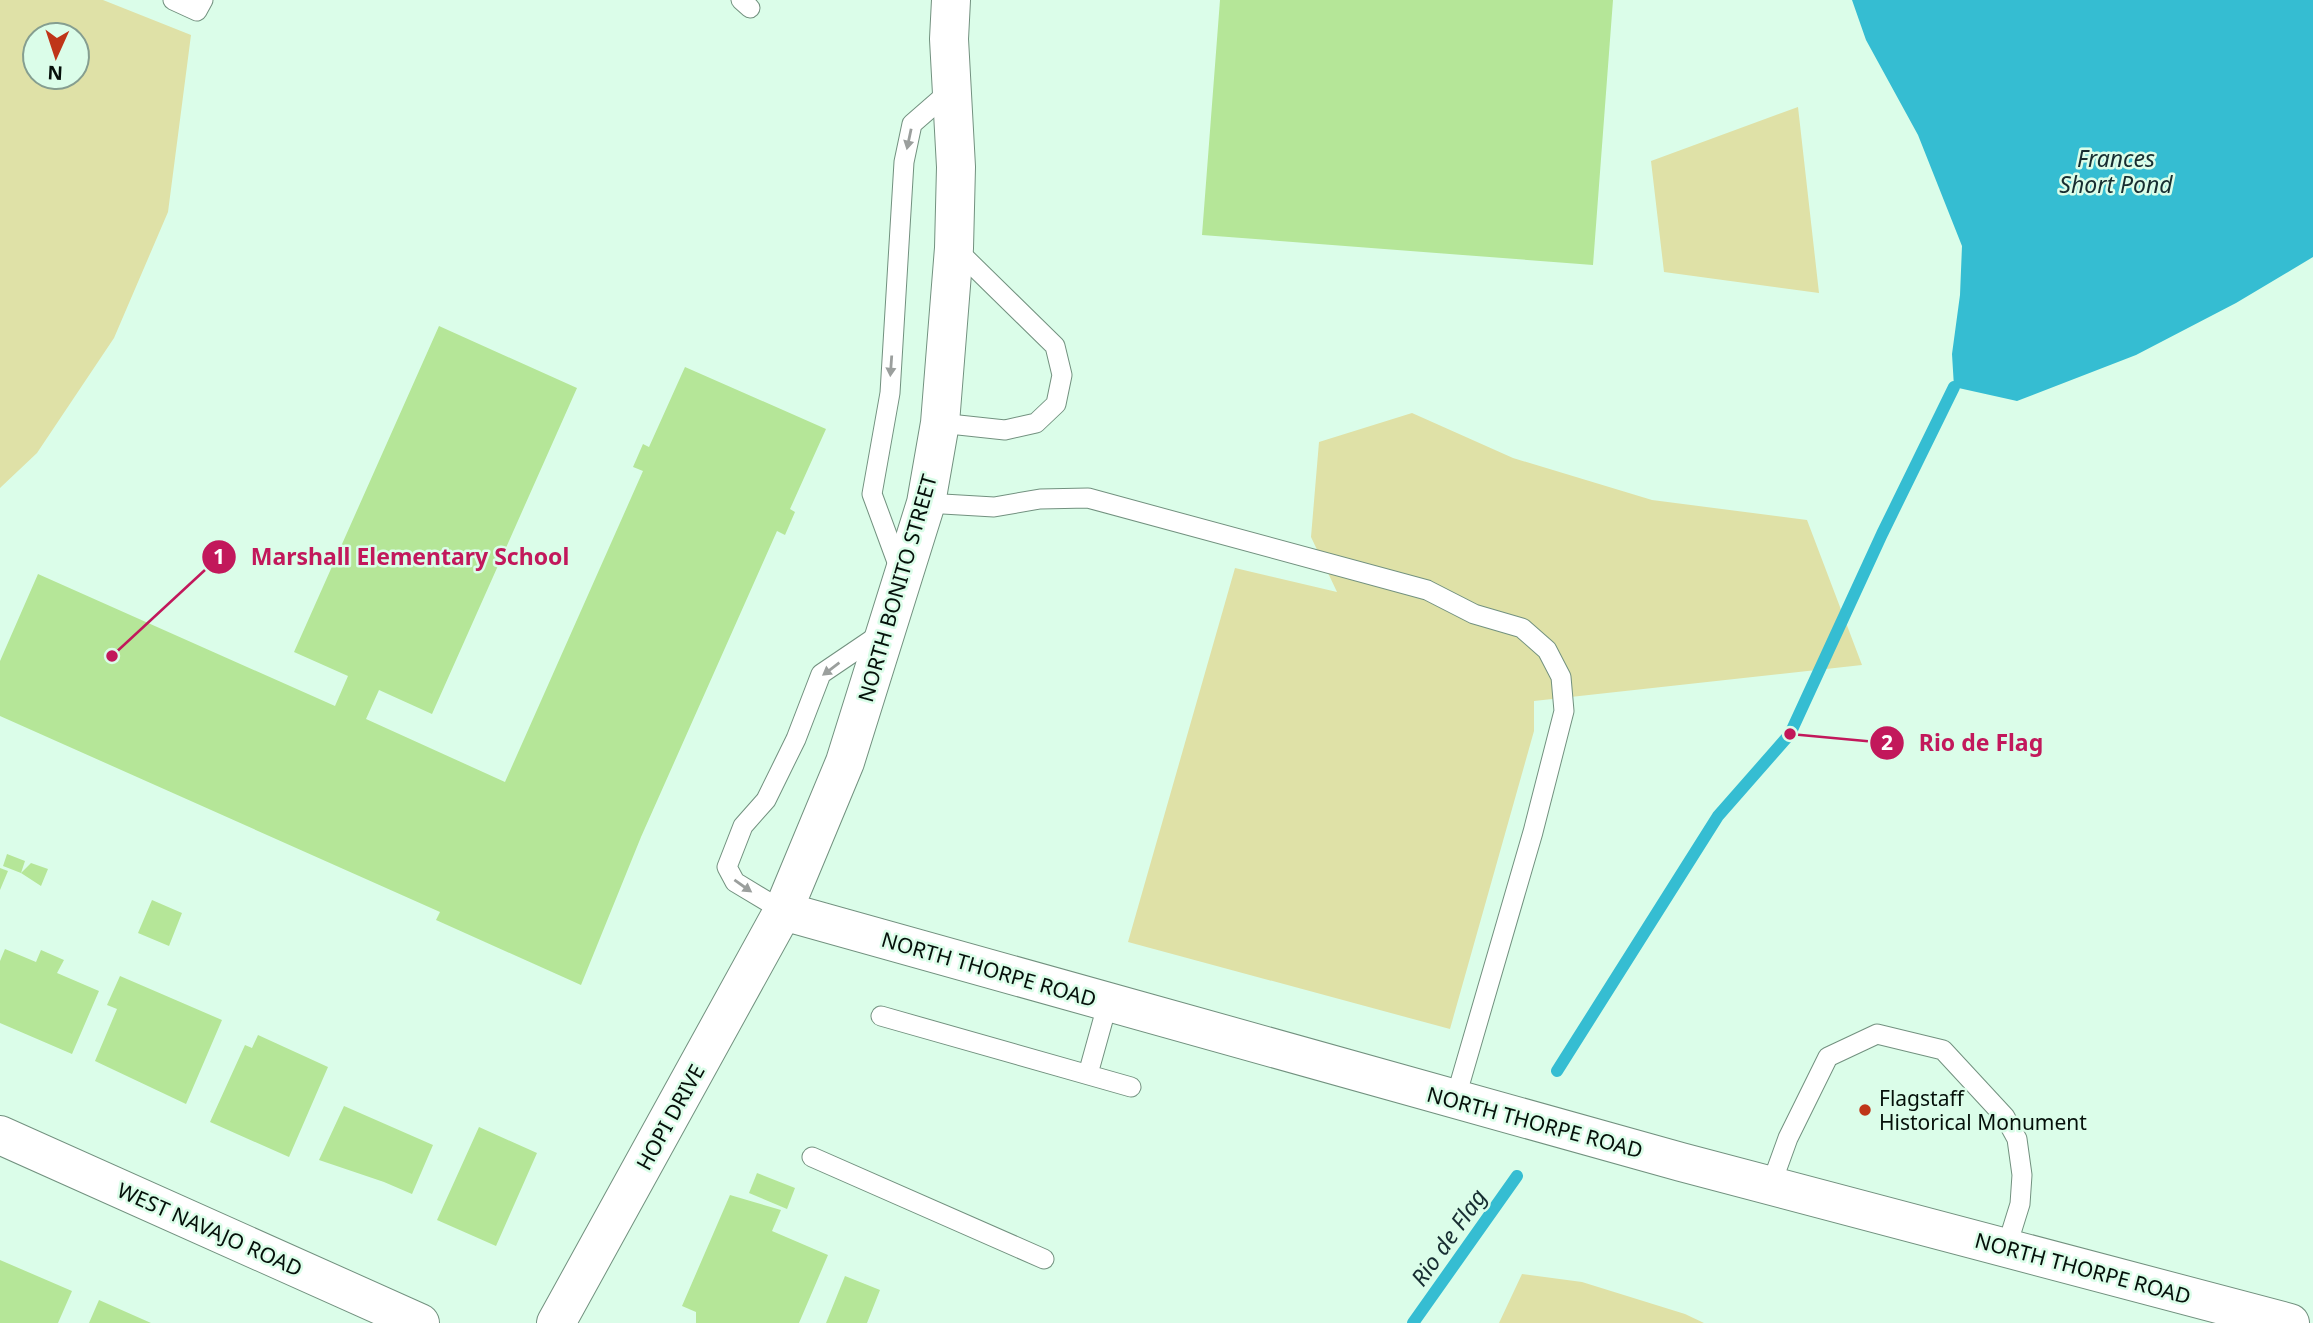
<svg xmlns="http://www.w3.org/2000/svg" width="2313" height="1323" viewBox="0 0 2313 1323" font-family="'Noto Sans',sans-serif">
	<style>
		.green { fill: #dfe1a7; fill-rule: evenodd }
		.water { fill: #35bdd2 }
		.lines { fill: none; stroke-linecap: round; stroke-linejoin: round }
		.stream { stroke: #35bdd2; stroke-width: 12 }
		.building { fill: #b5e698 }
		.lane-casing { stroke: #72917f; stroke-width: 21 }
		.secondary-casing { stroke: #72917f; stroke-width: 40 }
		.lane { stroke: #fff; stroke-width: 19 }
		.secondary { stroke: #fff; stroke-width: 38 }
		.oneway { fill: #9b9f9d }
		.poi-dot { fill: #bf3518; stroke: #dbfde9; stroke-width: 2.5 }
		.labels { text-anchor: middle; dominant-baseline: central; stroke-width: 5; stroke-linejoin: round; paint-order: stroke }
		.street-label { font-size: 21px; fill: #05100a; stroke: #dbfde9 }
		.poi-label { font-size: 21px; fill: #05100a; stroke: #dbfde9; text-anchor: start }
		.water-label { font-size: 23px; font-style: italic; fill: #172d31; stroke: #dbfde9 }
		.leader { fill: none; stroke: #c2185b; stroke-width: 2.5 }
		.callout-dot { fill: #c2185b; stroke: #dbfde9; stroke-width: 2.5 }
		.mark-label { font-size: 21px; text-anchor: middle; font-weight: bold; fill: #fff }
		.callout-label { font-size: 23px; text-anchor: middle; font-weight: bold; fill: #c2185b; stroke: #dbfde9; stroke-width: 5; stroke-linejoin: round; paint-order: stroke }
	</style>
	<rect width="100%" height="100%" fill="#dbfde9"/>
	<!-- green -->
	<path class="green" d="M0,0H103L191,35L168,212L114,338L37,453L0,488ZM35,35H77V77H35Z
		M1798,107L1819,293L1664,272L1651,161Z
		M1412,413L1513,458L1652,500L1807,520L1862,665L1534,701V731L1450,1029L1128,942L1235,568L1337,592L1311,537L1319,442Z
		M1522,1274L1582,1282L1685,1314L1704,1323H1499Z"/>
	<!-- water -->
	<path class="water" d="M1852,0H2313V257L2236,303L2136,355L2017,401L1954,387L1952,354L1960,295L1962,246L1918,135L1866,40Z"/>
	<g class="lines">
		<!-- stream -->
		<path class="stream" d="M1557,1071L1718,816L1790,734L1882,534L1954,387
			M1413,1323L1517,1176"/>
	</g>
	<!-- building -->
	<path class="building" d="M1220,0H1613L1593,265L1202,235Z
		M439,326L577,388L432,714L379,690L366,719L505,782L643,471L633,467L643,444L649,447L685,367L826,429L790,509L795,512L785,535L777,531L641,837L581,985L436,920L440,912L0,716V661L38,574L335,706L348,676L294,652Z
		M7,854L25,861L21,873L3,866Z
		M31,863L48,869L41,886L21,873Z
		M0,868L8,871L0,890Z
		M152,900L182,913L169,946L138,933Z
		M5,949L36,962L41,950L64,960L57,973L99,991L72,1054L0,1023V961Z
		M120,976L222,1020L186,1104L95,1061L117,1009L107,1005Z
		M258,1035L328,1067L289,1157L210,1122L245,1045L252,1048Z
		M344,1106L433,1145L412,1194L384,1182L319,1160Z
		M479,1127L537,1153L496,1246L437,1220Z
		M757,1173L795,1188L787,1209L749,1193Z
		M730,1195L781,1210L772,1231L828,1255L799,1323H696V1312L682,1306Z
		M0,1260L72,1291L58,1323H0Z
		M845,1276L880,1290L867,1323H826Z
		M99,1300L151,1323H89Z"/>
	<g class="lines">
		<!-- lane casing -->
		<g class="lane-casing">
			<path id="lane" d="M173,0L197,11L203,0
				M741,0L750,8
				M940,423L1005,430L1036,423L1056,404L1062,375L1055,346L955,248
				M926,503L994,507L1040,499L1088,498L1427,590L1474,614L1522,628L1547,650L1561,677L1564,711L1533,832L1455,1100
				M900,570L872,494L890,393L904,162L912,124L951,90
				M783,911L735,882L727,867L743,826L766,800L796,739L821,674L883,632
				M881,1016L1131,1087
				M1088,1074L1108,1002
				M812,1157L1044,1259
				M1771,1185L1788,1138L1828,1057L1877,1034L1943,1050L2005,1117L2017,1139L2022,1175L2020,1204L2006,1249"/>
		</g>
		<!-- secondary casing -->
		<g class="secondary-casing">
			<path id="secondary" d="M783,911L1681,1162L2290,1323
				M0,1135L420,1323
				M556,1323L783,911L845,762L926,503L940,423L954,248L956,167L949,39L951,0"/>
		</g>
		<!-- lane -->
		<use href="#lane" class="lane"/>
		<!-- secondary -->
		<use href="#secondary" class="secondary"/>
	</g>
	<!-- one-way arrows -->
	<defs><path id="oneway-solid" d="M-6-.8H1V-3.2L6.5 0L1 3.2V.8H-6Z" transform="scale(1.75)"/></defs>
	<g class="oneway">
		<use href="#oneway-solid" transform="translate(909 139) rotate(102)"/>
		<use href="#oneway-solid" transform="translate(891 366) rotate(94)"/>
		<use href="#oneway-solid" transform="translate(831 669) rotate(143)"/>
		<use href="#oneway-solid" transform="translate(743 886) rotate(35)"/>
	</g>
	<!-- markers -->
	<circle class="poi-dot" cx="1865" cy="1110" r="7"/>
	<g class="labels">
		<!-- street labels -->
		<g class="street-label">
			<text transform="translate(897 588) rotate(-74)">NORTH BONITO STREET</text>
			<text transform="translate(989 969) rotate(16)">NORTH THORPE ROAD</text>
			<text transform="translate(670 1117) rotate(-61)">HOPI DRIVE</text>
			<text transform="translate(1535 1122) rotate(15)">NORTH THORPE ROAD</text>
			<text transform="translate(210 1229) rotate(24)">WEST NAVAJO ROAD</text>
			<text transform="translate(2083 1268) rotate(15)">NORTH THORPE ROAD</text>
		</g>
		<!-- poi labels -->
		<g class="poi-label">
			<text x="1879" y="1098">Flagstaff<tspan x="1879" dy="24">Historical Monument</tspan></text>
		</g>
		<!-- water labels -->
		<g class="water-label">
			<text x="2116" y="158">Frances<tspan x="2116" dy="26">Short Pond</tspan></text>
			<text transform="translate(1448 1237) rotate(-55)">Rio de Flag</text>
		</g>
	</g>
	<!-- callouts -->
	<path class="leader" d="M112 656L219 557M1790 734L1887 743"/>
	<g class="callout-dot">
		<circle cx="112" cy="656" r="7"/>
		<circle cx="1790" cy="734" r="7"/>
		<circle cx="219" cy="557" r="18"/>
		<circle cx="1887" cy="743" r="18"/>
	</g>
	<g class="mark-label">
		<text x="219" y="564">1</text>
		<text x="1887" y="750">2</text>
	</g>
	<g class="callout-label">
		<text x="410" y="565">Marshall Elementary School</text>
		<text x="1981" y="751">Rio de Flag</text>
	</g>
	<!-- north arrow -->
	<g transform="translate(56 56) rotate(183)"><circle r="33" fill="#dbfde9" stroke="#859e90" stroke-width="2"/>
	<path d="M0-5L12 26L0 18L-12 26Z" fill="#bf3518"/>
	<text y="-10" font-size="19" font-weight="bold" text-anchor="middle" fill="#05100a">N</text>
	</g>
</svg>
